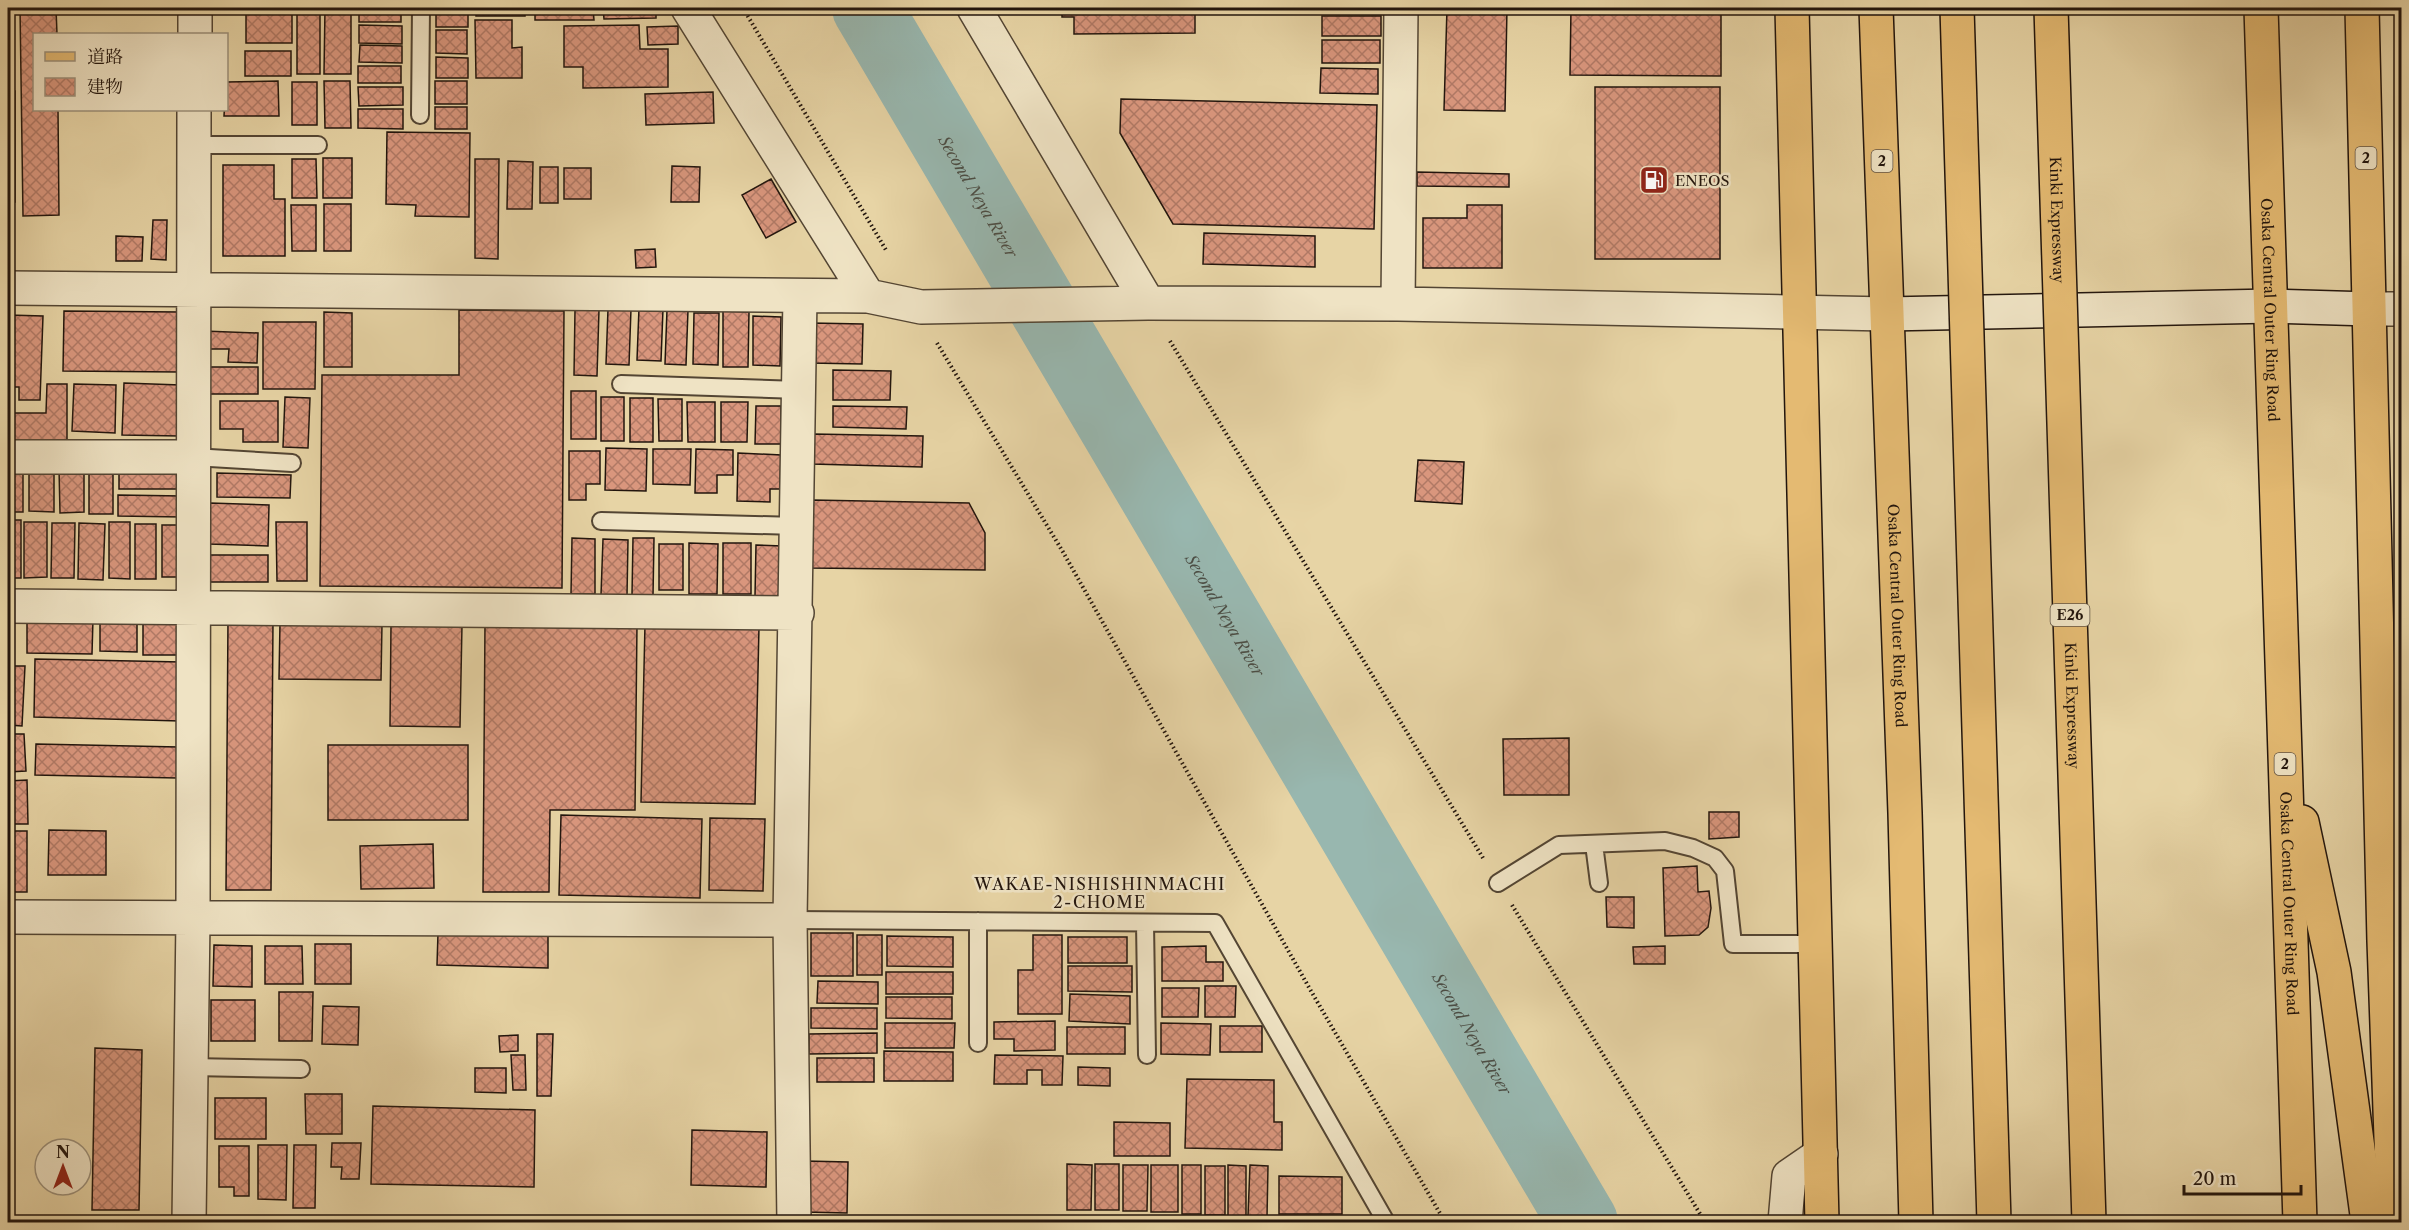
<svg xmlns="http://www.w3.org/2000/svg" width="2409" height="1230" viewBox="0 0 2409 1230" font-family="'Libre Caslon Text','Noto Serif JP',serif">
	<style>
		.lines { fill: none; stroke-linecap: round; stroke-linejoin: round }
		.river { stroke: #98b7af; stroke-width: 70 }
		.building { fill: url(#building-cross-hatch); stroke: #22150d; stroke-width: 1.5 }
		.lane-casing { stroke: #534533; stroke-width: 20 }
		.street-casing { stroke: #534533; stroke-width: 36 }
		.secondary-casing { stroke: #22150d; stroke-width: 36 }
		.primary-casing { stroke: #22150d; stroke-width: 36 }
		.path { stroke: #22150d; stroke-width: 4; stroke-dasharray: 1.5 3; stroke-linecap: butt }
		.lane { stroke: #efe3c4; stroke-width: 16 }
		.street { stroke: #efe3c4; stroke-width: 33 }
		.secondary { stroke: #efe3c4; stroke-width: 33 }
		.primary { stroke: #e4ba72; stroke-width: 33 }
		.highway-bridge-casing { stroke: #22150d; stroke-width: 36; stroke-linecap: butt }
		.highway-bridge { stroke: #e4ba72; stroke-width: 33 }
		.labels { text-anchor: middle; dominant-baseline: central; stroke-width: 5; stroke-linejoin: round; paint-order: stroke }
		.shield { fill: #efe3c4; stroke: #605344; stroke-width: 1.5 }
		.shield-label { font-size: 14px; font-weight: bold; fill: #22150d }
		.poi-label { font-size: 15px; fill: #22150d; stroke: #efe3c4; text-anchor: start }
		.street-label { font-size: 15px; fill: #22150d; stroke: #efe3c4 }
		.water-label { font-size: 16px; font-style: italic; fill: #4b4e46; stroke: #efe3c4 }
		.neighbourhood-label { font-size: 16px; letter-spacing: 1.5px; fill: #22150d; stroke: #efe3c4 }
	</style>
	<defs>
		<pattern id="building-cross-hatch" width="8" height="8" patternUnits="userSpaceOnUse" patternTransform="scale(1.5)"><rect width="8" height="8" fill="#d9967d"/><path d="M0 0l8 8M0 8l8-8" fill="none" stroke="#b07965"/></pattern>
	</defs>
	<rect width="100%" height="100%" fill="#e7d4a5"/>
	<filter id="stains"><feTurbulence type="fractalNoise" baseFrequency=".00333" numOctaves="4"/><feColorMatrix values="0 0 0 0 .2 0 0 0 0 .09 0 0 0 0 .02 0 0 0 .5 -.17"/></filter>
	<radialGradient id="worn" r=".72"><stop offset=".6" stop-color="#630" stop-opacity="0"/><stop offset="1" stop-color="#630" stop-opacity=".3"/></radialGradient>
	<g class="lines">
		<!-- river -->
		<path class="river" id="s1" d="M867,8L1583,1222"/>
	</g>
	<!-- building -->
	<path class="building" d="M20,8H56L57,34H34V110H58L59,215L23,216Z
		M297,8H320V74H297Z
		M325,8H351V74H324Z
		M359,8H401V22H359Z
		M436,8H468V27H436Z
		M476,8H525V16H476Z
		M535,8H593L594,20H535Z
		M603,8H656V18L604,19Z
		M1062,8H1195V33L1074,34V17H1062Z
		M1322,8H1379V11L1322,10Z
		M1447,8H1507L1505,111L1444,110Z
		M1571,8H1721V76L1570,75Z
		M246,13H292V43H246Z
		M1322,16H1381V36H1322Z
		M475,20H512V48L522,47V78H476Z
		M359,25L402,26V44L359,43Z
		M639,25L640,49H668V87L583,88V67H564V26Z
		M678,26V44L648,45L647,27Z
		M436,30H467V54L436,53Z
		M1322,40H1380V63H1322Z
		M360,45L402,46V63L359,62Z
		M245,51H291V76H245Z
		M436,57L468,58V78H436Z
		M358,66H401V83H358Z
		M1321,68L1378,69V94L1320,93Z
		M278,81L279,116H224L226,82Z
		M324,81H350L351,128H325Z
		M435,81H467V104H435Z
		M292,82H317V125H292Z
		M358,87H403V105L359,106Z
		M1595,87H1720V259H1595Z
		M8,91H15V202H8Z
		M713,92L714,123L646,125L645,94Z
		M1121,99L1377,105L1374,229L1173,224L1120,133Z
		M435,107H467V129H435Z
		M358,109H403V129L358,128Z
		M387,132L470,133L469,217L415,216L416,205L386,204Z
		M323,158H352V198H323Z
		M292,159H316L317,198H292Z
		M475,159H499L498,259L475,258Z
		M508,161L533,162L532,209H507Z
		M223,165H274V199H285V256H223Z
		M672,166L700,167L699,202H671Z
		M540,167H558V203H540Z
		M564,168H591V199H564Z
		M1417,172L1509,174V187L1417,186Z
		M771,179L796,222L766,238L742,195Z
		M324,204H351V251H324Z
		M291,205H316V251H292Z
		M1467,205H1502V268H1423V218H1467Z
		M153,220H167L166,260L151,259Z
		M1204,233L1315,236V267L1203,264Z
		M116,236L143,237L142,261H116Z
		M655,249L656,267L636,268L635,250Z
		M639,308L663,309L661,361L637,360Z
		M608,309H631L629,365L606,364Z
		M459,310L564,311L562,588L320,586L322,375H459Z
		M575,310H599L597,376L574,375Z
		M667,310H688L686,365L665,364Z
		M64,311L179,312V372L63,371Z
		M723,311L749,312L748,367H723Z
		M324,312L352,313V367H324Z
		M694,313H719L718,365L693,364Z
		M8,315L43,316L40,400H19V387H8Z
		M753,316L781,317L780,366L753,365Z
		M263,322H316L315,389H263Z
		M811,323L863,324L862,364L810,363Z
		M203,331L258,333L257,363L228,362L229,349H203Z
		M207,367H258V394H207Z
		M833,370L891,371L890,400H833Z
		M124,383L180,385L179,436L122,435Z
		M47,384H67V442L8,441V413H46Z
		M74,384L116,385L115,433L72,431Z
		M571,391H596V439H571Z
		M285,397L310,398L308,448L283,447Z
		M601,397H624V441H601Z
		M630,398H653V442H630Z
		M658,399H682V441H659Z
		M220,401H278V442H243V429H220Z
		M687,402H715V442H688Z
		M721,402H748L747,442H721Z
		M756,406H781V444H755Z
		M833,406L907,407L906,429L833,427Z
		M813,434L923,436L922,467L812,464Z
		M606,448L647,449L646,491L605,490Z
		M653,449H691L690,485L653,484Z
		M696,449L733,450V475H717V493H695Z
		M569,451H600V484H586V500H569Z
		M738,453L781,455L780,489H770V502L737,501Z
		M1418,460L1464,462L1462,504L1415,501Z
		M29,467H54V512L29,511Z
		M84,467V512L60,513L59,468Z
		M8,468H23V512H8Z
		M119,468H180V489H119Z
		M89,469H113V514H89Z
		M217,473L291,475L290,498L217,497Z
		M118,495L182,496V517L118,516Z
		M812,500L969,503L985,533V570L811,568Z
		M210,503L269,505L268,546L209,544Z
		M8,520H21V578H8Z
		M24,522H47V577L24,578Z
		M109,522H130V579L109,578Z
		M276,522H307V581H277Z
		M52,523H75L74,578H51Z
		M79,523L105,524L103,580L78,579Z
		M135,524H156V579H135Z
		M162,525H184L185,577H162Z
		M572,538L595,539V594H571Z
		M633,538H654L653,596L632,595Z
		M603,539L628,540L627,596L601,595Z
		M689,543L718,544L717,594H689Z
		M723,543H751V594H723Z
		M659,544H683V590H659Z
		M756,545L782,546L781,597L755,596Z
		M199,555H268V582H199Z
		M100,617H137V652L100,651Z
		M27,618L93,619L92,654L27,653Z
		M143,620H178L177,655H143Z
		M228,620H273L271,890H226Z
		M280,622L382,624L381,680L279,679Z
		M485,622L637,624L635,810H550L549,892H483Z
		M391,624L462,625L460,727L390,726Z
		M645,624L759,627L755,804L641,802Z
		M8,644H13L12,666H25L22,726L8,725Z
		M35,659L181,662L180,721L34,717Z
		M8,734H24L26,771L8,772Z
		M1569,738V795H1504L1503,739Z
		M36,744L178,747L177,778L35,775Z
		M328,745H468V820H328Z
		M27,780L28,824H8V781Z
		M1709,812H1739V837L1709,839Z
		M561,815L702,819L700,898L559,895Z
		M710,818L765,819L763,891L709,890Z
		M49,830L106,831V875H48Z
		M8,831H27V892H8Z
		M433,844L434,888L361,889L360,846Z
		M1697,866L1698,892L1709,891L1711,908L1708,927L1699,935L1665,936L1663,868Z
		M1606,897H1634V928L1607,927Z
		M438,933L548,935V968L437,965Z
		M811,933H853V976H811Z
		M857,935H882V975H857Z
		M1033,935H1062V1014H1018V970H1033Z
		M887,936L953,937V967L887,966Z
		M1068,937H1127V963H1068Z
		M315,944H351V984H315Z
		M214,945L252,946V987L213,986Z
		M265,946H302L303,984H265Z
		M1206,946V962H1223V981H1162V947Z
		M1665,946V964H1634L1633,947Z
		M1068,966H1132V992L1068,991Z
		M886,972H953V994H886Z
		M818,981L878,982V1004L817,1003Z
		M1205,986H1236L1235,1017H1205Z
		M1162,988H1199L1198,1017H1162Z
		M279,992H313L312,1041H279Z
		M1070,994L1130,996V1024L1069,1021Z
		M886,997H952V1019L886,1018Z
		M211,1000H255V1041H211Z
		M323,1006L359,1007L358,1045L322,1044Z
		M811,1008H877V1029L811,1028Z
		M1055,1021V1050L1014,1051V1039H994V1022Z
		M885,1023H955L954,1048H885Z
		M1161,1023L1211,1024L1210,1055L1161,1054Z
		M1220,1026H1262V1052H1220Z
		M1067,1027H1125V1054H1067Z
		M877,1033V1053L809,1054V1034Z
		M537,1034H553L551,1096H537Z
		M518,1035V1051L500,1052L499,1036Z
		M95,1048L142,1050L139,1210H92Z
		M884,1051L953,1052V1081H884Z
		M511,1055H525L526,1090H513Z
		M995,1055L1063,1056L1062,1085H1042V1070H1027V1084H994Z
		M817,1058H874V1082H817Z
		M1078,1067L1110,1068V1086L1078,1085Z
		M475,1068H506V1093L475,1092Z
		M1187,1079L1274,1080V1122H1282V1150L1185,1148Z
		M305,1094H342V1134H306Z
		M215,1098H266V1139H215Z
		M373,1106L535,1110L534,1187L371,1184Z
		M1114,1122L1170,1123V1156H1114Z
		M692,1130L767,1132L766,1187L691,1185Z
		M332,1143H361L359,1179H341L342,1167H331Z
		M258,1145H287L286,1200L258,1199Z
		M294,1145H316L315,1208H293Z
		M219,1146H249V1196H234V1187H219Z
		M805,1161L848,1162L847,1213L804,1212Z
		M1067,1164L1092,1165L1091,1210H1067Z
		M1095,1164H1119V1210H1095Z
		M1123,1165H1148L1147,1211H1123Z
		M1151,1165H1178V1212H1151Z
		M1182,1165H1201V1214H1182Z
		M1228,1165L1246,1166V1216H1228Z
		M1250,1165L1268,1166L1267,1217L1248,1216Z
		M1205,1166H1225V1215H1205Z
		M1279,1176L1342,1177V1214H1279Z"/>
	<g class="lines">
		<!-- lane casing -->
		<g class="lane-casing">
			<path id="lane" d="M420,115L421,8
				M194,145H318
				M621,384L799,390
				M193,457L292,463
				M601,521L797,526
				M1594,844L1599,883
				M1498,883L1559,845L1665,841L1693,848L1715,858L1725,871L1733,944H1815
				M790,920L1215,923L1386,1222
				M978,921V1043
				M1145,923L1147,1055
				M191,1067L301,1069"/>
		</g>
		<!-- street casing -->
		<g class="street-casing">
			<path id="street" d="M688,8L868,296
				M974,8L1148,303
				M195,34V8
				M8,288L868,296L921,307L1148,303L1398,304L1887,314
				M1398,304L1401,8
				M2370,309H2402
				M8,457H193
				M8,606L797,613
				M8,917L790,920
				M189,1222L193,919L194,110
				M794,1222L790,920L800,296
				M1785,1222L1789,1176L1821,1154"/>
		</g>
		<!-- secondary casing -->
		<g class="secondary-casing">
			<path id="secondary" d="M1887,314L2272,306L2370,309"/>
		</g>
		<!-- primary casing -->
		<g class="primary-casing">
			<g id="primary">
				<path d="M1792,8L1822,1222"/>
				<path id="s2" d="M1876,8L1905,813L1916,1222"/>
				<path id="s3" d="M2261,8L2300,1222"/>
				<path d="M2362,8L2384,941L2394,1222"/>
				<path d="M2302,822L2334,972L2368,1222"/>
			</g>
		</g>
		<!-- path -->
		<path class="path" d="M743,8L886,250
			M1170,341L1483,858
			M937,343L1063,552L1311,991L1445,1222
			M1512,905L1705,1222"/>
		<!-- lane -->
		<use href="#lane" class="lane"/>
		<!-- street -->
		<use href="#street" class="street"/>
		<!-- secondary -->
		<use href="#secondary" class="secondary"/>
		<!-- primary -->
		<use href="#primary" class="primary"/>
		<!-- highway-bridge casing -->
		<g class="highway-bridge-casing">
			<g id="highway-bridge">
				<path d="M1957,8L1994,1222"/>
				<path id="s4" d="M2051,8L2089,1222"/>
			</g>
		</g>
		<!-- highway-bridge -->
		<use href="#highway-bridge" class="highway-bridge"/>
	</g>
	<!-- icons -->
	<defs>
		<g id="fuel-square" transform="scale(1.5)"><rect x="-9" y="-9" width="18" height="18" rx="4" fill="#8f2418" stroke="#efe3c4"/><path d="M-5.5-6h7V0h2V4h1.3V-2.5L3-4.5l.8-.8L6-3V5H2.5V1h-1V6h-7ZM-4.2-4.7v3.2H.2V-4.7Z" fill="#fff"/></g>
	</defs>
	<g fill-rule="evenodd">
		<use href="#fuel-square" x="1654" y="180"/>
	</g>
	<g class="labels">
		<!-- shield labels -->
		<g class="shield">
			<rect x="2355.5" y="147" width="21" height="22" rx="4.5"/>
			<rect x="1871.5" y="150" width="21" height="22" rx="4.5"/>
			<rect x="2050.5" y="604" width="39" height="22" rx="4.5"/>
			<rect x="2274.5" y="753" width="21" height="22" rx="4.5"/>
		</g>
		<g class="shield-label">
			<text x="2366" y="158">2</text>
			<text x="1882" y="161">2</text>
			<text x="2070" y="615">E26</text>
			<text x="2285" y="764">2</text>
		</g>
		<!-- poi labels -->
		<g class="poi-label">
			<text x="1675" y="180">ENEOS</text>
		</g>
		<!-- street labels -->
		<g class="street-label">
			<text stroke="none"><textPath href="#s4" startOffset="212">Kinki Expressway</textPath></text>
			<text stroke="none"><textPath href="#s3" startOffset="302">Osaka Central Outer Ring Road</textPath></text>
			<text stroke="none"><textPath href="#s2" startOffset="608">Osaka Central Outer Ring Road</textPath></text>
			<text stroke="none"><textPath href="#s4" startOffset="698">Kinki Expressway</textPath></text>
			<text stroke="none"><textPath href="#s3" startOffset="896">Osaka Central Outer Ring Road</textPath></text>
		</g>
		<!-- water labels -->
		<g class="water-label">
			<text stroke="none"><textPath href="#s1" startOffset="219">Second Neya River</textPath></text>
			<text stroke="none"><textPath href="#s1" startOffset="705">Second Neya River</textPath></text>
			<text stroke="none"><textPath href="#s1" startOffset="1191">Second Neya River</textPath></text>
		</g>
		<!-- neighbourhood labels -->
		<g class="neighbourhood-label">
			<text x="1100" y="884">WAKAE-NISHISHINMACHI<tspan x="1100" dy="18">2-CHOME</tspan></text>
		</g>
	</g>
	<!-- margin -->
	<rect width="2409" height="1230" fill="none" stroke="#e7d4a5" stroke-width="30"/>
	<rect x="9" y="9" width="2391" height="1212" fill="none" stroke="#22150d" stroke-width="3"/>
	<rect x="15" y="15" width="2379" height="1200" fill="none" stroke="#22150d" stroke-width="1.5"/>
	<!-- legend -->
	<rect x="33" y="33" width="195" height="78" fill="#efe3c4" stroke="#9d917b" stroke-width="1.5"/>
	<rect x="45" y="52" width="30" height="9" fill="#e4ba72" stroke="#9d917b" stroke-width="1.5"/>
	<text x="87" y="63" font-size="18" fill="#22150d">道路</text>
	<rect x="45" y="78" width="30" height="18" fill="url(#building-cross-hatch)" stroke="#9d917b" stroke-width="1.5"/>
	<text x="87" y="93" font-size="18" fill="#22150d">建物</text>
	<!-- north arrow -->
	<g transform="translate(63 1167)"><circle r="28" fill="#efe3c4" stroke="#9d917b" stroke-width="1.5"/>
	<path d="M0-4.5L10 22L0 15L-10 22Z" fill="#8f2418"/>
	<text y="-9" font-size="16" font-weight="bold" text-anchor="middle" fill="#22150d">N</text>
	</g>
	<!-- scale -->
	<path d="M2184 1185v9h117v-9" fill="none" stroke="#22150d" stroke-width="3"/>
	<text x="2193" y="1185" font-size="18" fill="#22150d" stroke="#efe3c4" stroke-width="4.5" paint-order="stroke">20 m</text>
	<rect width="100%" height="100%" filter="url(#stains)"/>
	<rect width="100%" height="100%" fill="url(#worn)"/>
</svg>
